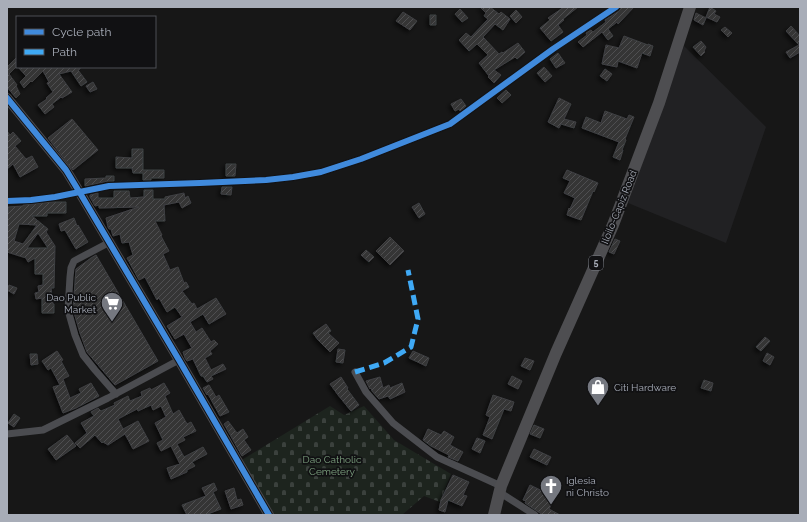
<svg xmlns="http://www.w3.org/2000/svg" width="807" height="522" viewBox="0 0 807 522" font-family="Raleway,sans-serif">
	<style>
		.built { fill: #212123 }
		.cemetery { fill: url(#cemetery-stones) }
		.building { fill: url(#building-hatch); stroke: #3f4043; fill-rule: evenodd; filter: url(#shadow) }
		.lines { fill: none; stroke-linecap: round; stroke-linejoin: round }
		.street { stroke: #4b4c50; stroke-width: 7 }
		.secondary { stroke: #4a4a4e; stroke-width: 10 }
		.highway { stroke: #4e4e51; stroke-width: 12 }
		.quiet { stroke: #3fa9f5; stroke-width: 5; stroke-dasharray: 10 5; stroke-linecap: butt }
		.cycleway-casing { stroke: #111113; stroke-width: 8 }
		.cycleway { stroke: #408adc; stroke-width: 6 }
		.labels { text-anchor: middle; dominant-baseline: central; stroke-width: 3.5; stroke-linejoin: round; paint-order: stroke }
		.shield { fill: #111113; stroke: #7b7e86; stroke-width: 1 }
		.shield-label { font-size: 9px; font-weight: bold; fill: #a8adb8 }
		.street-label { font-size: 10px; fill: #a8adb8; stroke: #111113 }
		.poi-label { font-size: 10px; fill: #a8adb8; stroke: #111113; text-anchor: start }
		.park-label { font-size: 10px; fill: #7fa381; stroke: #111113 }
	</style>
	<defs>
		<pattern id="cemetery-stones" width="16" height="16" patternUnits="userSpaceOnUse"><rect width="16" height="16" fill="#1d241e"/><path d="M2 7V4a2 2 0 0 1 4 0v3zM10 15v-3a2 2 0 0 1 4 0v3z" fill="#3b413d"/></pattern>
		<pattern id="building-hatch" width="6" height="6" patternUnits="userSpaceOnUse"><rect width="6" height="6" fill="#353536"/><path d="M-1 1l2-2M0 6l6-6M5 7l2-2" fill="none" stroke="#4f5051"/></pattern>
		<filter id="shadow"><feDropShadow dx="-2.5" dy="2.5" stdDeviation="2" flood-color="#0009"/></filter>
	</defs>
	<rect width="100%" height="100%" fill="#171717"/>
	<!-- built -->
	<path class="built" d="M684,46L766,127L726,243L628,203Z"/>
	<!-- cemetery -->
	<path class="cemetery" d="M330,406L344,415L364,406L394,440L451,474L440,502L424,496L402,515H273L240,461Z"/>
	<!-- building -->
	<path class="building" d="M480,7H490L499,14L501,12L510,19L503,30L495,24L483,37L499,54L502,52L503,53L518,43L525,52L517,59L515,57L494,70L501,75L494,83L488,77L489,76L479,63L488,55L477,44L469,51L459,40L466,33L471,37L488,19L484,16L486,13Z
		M564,7H578L563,19L564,20L558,25L563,32L551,41L540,28L550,20L548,18Z
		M622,7H634L618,24L617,22L608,29L613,36L608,40L602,32L583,47L578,42L587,35L586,33L591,30L593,32L606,22L605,20L619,11Z
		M710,7L716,11L714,14L720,17L717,22L706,17Z
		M460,9L468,18L462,22L455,14Z
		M516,10L522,17L516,23L510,16Z
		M403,12L417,21L410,30L396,21Z
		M696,13L706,18L703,25L694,20Z
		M430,15H436V25H430Z
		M791,26L800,36V52L790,58L786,52L799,45L786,31Z
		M725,27L732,33L728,37L721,30Z
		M624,36L648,45V44L653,46L650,56L642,53L637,68L618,61L617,67L602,64L606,45L619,48Z
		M701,41L706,47L704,51L705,52L701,56L693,47Z
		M558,53L565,63L556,68L550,59Z
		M17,57V66L9,74L17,85L16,86L20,94L16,98L7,87V67Z
		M18,67H80V69L78,70L87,82L81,86L71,71L59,74L72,92L62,98L61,97L52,104L54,107L45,114L38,105L47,99L46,98L53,92L47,83L49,82L43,71L32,82L31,81L24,88L20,82L26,76Z
		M544,67L552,76L545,82L537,73Z
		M605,69L612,74L607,81L600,76Z
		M93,82L97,89L90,92L86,86Z
		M506,90L511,95L502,103L497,98Z
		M559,98L571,104L564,119L576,122L574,128L561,124L559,128L548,122Z
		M461,99L466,106L460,111L459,109L455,111L451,104Z
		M605,111L627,119L629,115L634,117L625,139L626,140L622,150H623L620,160L613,157L619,142L582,128L586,117L601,123Z
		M72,119L98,150L73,170L48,138Z
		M7,131L10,135L13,132L21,141L15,146L26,159L32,156L38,167L20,177L13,164L7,169Z
		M132,149H143V170H164V178H151V180H143V173H133L132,168H116V157L132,158Z
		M226,164H236L235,176H226Z
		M567,170L598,183L594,192L593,191L581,220L567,215L569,208L570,209L575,198L564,193L570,181L563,178Z
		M106,176H114V181H108L85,186V179L106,178Z
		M222,187H232L231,195L221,194Z
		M144,190H153V199H165V197L184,193L185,198L188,196L191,203L182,208L179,202L164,205L165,221H155L162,235L161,236L169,251L163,254L170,270L178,267L184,283L186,282L189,287L182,291L192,304L194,303L197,309L216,298L226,314L209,324L203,314L190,322L196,332L202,328L211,342L214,340L218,344L210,351L212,354L205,358L211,370L223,364L226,369L211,376L213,379L207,382L203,376H201L193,359L187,361L185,358L183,352L192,348L184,334L175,339L167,326L182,317L175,307L167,312L159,298L157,300L145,277L139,280L127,258L133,255L129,242L122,243L120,234L113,236L111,229H109L108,227L106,218L139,207L99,208V205L95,206L90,197V195L98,193V198H114V191H129L130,198L144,197Z
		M53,202H66V213H47V216H32L48,229L46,232L55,246L54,288H51L53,304H54V313H42V298L36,299L35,293L39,292L38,286L43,285V274H35V258L28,262L26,258L7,252V213H8V207L23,206V205ZM19,224L37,225L23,244L14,241ZM38,233L48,248H27Z
		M419,203L425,214L419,218L412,207Z
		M74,218L77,226L78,225L88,242L76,249L65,230L61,231L59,224Z
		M390,237L404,251L390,265L376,251Z
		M615,239L620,241L614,254L609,252Z
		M366,250L374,257L369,262L361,255Z
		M96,255L158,361L115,385L87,352L80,333L73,309L76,269L91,258Z
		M9,285L17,288L14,294L7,290Z
		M326,324L331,331L328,333L339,343L330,352L318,340L313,333Z
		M765,337L770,341L761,351L756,347Z
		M338,349L345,350L343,363L336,362Z
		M57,351L63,360L61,361L69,376L63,379L70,398L81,393L79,389L91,383L99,396L76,408L63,413L53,387L60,385L51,368L48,370L42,361Z
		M413,351L429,358L426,366L409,358Z
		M767,353L774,357L770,365L763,361Z
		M30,354H37L38,364L31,365Z
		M525,358L534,361L530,370L521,366Z
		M512,376L522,381L518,389L508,384Z
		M341,377L348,388L347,389L359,405L351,411L338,395L330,384Z
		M380,377L383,388L389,385L390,388L402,383L405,392L390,399L388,396L379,399L372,391L371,388L370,389L366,381Z
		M704,380L713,383L711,391L701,388Z
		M164,383L170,393L165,396L173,414L179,410L187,424L191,422L196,431L183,437L185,440L177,444L184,457L203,447L207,454L192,462L195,466L187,470V472L171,479L167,468L180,464L171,446L161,451L157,443L163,440L155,423L166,417L161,406L153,410L151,405L138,411L137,409L118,419L123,429L138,421L149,441L133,449L125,434L108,445L103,442L102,443L95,435L80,448L75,443L87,433L81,423L94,416L91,412L98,408L101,411L115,405L114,403L128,396L130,401L142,396L141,392L150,388L151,390Z
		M209,385L216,397L219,395L229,412L220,416L208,394L207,395L203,388Z
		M493,395L514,402L511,411L504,409L492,439L483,435L490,417L486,415Z
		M14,414L20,418L14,427L8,423Z
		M228,421L237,433L243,429L248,437L244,440L251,450L242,456L224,424Z
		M534,425L544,429L540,438L530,434Z
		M428,429L441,435L444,431L454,437L450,445L463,452L458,461L448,457L449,455L431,446L423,440Z
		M67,435L76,446L56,460L48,449Z
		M477,438L485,441L480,453L472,449Z
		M534,449L551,457L547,465L530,457Z
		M453,475L469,482L463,495L467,496L462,506L448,500L445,512L439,510L441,500Z
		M214,483L217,490L213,492L221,509L205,515H187L182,505L206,496L202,488Z
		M530,485L555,497L549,509L560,515H543L525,503L526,501L523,500Z
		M234,488L237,500L241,499L243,505L231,509L225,491Z"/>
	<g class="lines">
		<!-- street -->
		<path class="street" d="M7,201L31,200L55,197L109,186L200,183L266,180L293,177L321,172L361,159L450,124L553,49L616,7
			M110,242L74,261L71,268L70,277L68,310L75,335L83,355L95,370L116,394
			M355,372L366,392L393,423L437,457L501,486
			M7,434L43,430L108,398L179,360
			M499,492L535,515"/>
		<!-- secondary -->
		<path class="secondary" d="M7,98L66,170L80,193L179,360L269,515"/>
		<!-- highway -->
		<path class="highway" d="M494,515L501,486L556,353L613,225L659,103L690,7"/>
		<!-- quiet -->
		<path class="quiet" d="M355,372L384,363L411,347L418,319L408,270"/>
		<!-- cycleway casing -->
		<g class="cycleway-casing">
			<path id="cycleway" d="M7,98L66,170L80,193L179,360L269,515
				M7,201L31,200L55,197L109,186L200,183L266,180L293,177L321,172L361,159L450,124L553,49L616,7"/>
		</g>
		<!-- cycleway -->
		<use href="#cycleway" class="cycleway"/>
	</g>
	<!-- icons -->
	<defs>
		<g id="supermarket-pin" transform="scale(1.15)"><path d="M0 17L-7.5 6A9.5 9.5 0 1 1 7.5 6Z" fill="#757880" stroke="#111113"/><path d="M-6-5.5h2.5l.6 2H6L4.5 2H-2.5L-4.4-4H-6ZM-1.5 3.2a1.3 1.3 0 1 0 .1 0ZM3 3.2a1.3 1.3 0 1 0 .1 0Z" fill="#fff"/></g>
		<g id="shop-pin" transform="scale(1.15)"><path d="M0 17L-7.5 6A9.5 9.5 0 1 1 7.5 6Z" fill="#757880" stroke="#111113"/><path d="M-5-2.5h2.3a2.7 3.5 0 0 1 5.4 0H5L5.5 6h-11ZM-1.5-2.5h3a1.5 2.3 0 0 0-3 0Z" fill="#fff"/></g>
		<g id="church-pin" transform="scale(1.15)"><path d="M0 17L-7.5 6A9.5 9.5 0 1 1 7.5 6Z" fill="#757880" stroke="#111113"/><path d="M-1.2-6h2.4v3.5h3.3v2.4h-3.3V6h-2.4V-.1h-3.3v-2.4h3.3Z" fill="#fff"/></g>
	</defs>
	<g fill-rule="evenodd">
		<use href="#supermarket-pin" x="112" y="303"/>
		<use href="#shop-pin" x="598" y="387"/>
		<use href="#church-pin" x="551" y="486"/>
	</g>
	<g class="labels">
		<!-- shield labels -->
		<rect class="shield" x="589" y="256" width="14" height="14" rx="3"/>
		<g class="shield-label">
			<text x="596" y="263">5</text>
		</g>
		<!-- street labels -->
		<g class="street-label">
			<text transform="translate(619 207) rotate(-68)">Iloilo-Capiz Road</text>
		</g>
		<!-- poi labels -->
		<g class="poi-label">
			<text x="96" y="297" text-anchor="end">Dao Public<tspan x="96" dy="12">Market</tspan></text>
			<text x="614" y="387">Citi Hardware</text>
			<text x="566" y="480">Iglesia<tspan x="566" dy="12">ni Christo</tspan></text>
		</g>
		<!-- park labels -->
		<g class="park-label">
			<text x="332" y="459">Dao Catholic<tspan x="332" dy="12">Cemetery</tspan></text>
		</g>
	</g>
	<!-- border -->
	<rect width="807" height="522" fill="none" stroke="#a8adb8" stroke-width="16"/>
	<!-- legend -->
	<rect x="16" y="16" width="140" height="52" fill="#111113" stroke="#4d4f55"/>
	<rect x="24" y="29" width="20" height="6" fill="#408adc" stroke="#4d4f55"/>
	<text x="52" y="36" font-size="12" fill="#a8adb8">Cycle path</text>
	<rect x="24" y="49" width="20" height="6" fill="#3fa9f5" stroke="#4d4f55"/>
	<text x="52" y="56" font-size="12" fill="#a8adb8">Path</text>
</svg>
